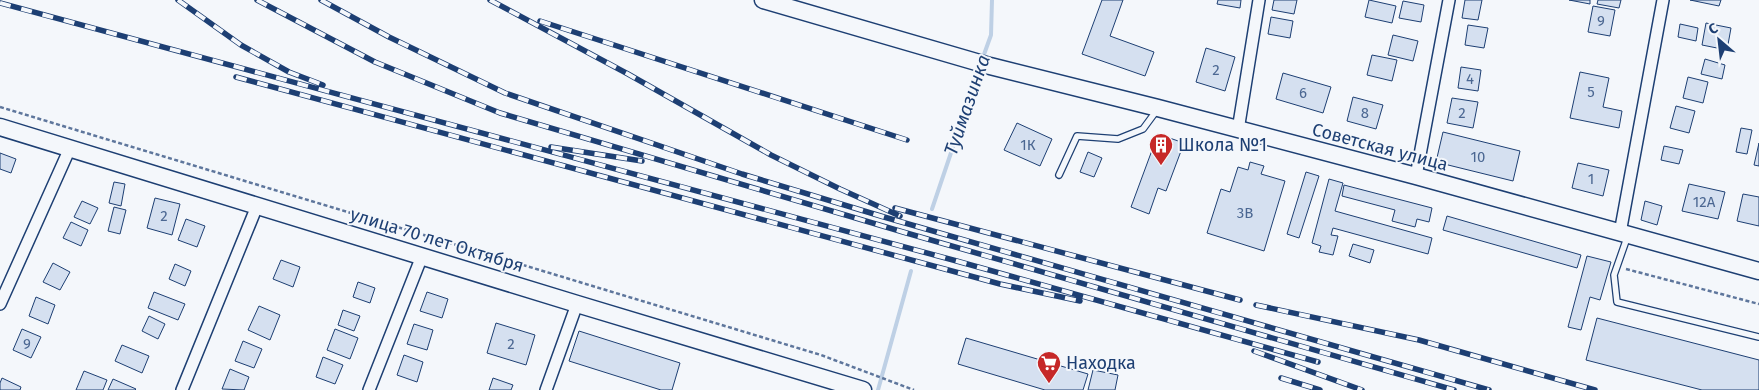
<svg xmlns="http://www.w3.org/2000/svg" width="1759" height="390" viewBox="0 0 1759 390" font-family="'Fira Sans',sans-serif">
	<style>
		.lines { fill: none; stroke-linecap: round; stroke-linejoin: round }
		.stream { stroke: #bed0e5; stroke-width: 4 }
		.building { fill: #d5e0f0; stroke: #1d3f73 }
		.lane-casing { stroke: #1d3f73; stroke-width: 8 }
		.street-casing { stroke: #1d3f73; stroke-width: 14 }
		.secondary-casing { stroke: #1d3f73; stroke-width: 19 }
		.path { stroke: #5e769c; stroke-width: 2.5; stroke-dasharray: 4 2.5; stroke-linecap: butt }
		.lane { stroke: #f4f7fb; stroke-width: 5.5 }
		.street { stroke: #f4f7fb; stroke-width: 11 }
		.secondary { stroke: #f4f7fb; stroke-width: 16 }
		.rail-casing { stroke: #1d3f73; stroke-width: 5.5 }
		.rail { stroke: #f4f7fb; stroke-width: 4; stroke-dasharray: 11; stroke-linecap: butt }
		.labels { text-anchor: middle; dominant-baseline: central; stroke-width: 4; stroke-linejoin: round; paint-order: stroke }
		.number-label { font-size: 15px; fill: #4b6792 }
		.poi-label { font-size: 18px; fill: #1d3f73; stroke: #f4f7fb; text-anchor: start }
		.street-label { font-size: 18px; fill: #1d3f73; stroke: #f4f7fb }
		.water-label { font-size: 19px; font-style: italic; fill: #1d3f73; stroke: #f4f7fb }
	</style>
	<rect width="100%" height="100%" fill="#f4f7fb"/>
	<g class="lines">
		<!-- stream -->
		<path class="stream" d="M982,60L991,35L992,0
			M932,209L980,67
			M878,390L911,271"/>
	</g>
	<!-- building -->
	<path class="building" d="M1102,0H1123L1110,36L1154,52L1145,76L1082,54Z
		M1218,0H1241L1240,8L1217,4Z
		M1274,0H1297L1294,14L1272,10Z
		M1369,0L1396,6L1392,23L1365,17Z
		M1465,0H1482L1478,20L1462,18Z
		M1569,0H1590V4Z
		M1598,0H1621L1619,8L1597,4Z
		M1690,0H1721L1719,6Z
		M1403,1L1424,5L1421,22L1399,18Z
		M1593,6L1615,10L1610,36L1588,32Z
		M1271,17L1293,21L1290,38L1268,34Z
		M1706,23L1731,28L1727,50L1702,45Z
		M1680,24L1698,28L1696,41L1678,37Z
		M1468,25L1488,28L1484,48L1465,45Z
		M1393,35L1418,41L1413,61L1388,55Z
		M1206,48L1235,57L1225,91L1196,82Z
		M1372,55L1397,60L1392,81L1367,75Z
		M1705,59L1725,65L1722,79L1701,74Z
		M1461,67L1481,70L1478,91L1458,88Z
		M1580,72L1609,78L1603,107L1622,111L1619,128L1570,118Z
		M1283,73L1331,87L1323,113L1276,99Z
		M1688,77L1708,82L1703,103L1683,98Z
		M1353,97L1383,105L1376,129L1347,121Z
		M1452,98L1478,102L1473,128L1447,123Z
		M1676,106L1695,111L1689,133L1670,128Z
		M1017,123L1052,139L1040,166L1004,150Z
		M1741,128L1752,130L1747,154L1736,152Z
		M1443,132L1520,151L1513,181L1436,162Z
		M1158,134L1184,143L1166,191L1158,188L1149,214L1131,207Z
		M1759,143V166L1754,165Z
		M1664,146L1683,150L1679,164L1661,160Z
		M1088,152L1102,158L1094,177L1080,172Z
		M0,153L16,159L11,173L0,169Z
		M1250,162L1264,166L1261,174L1285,181L1264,251L1207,233L1221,189L1230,192L1238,167L1248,170Z
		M1578,163L1609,170L1603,196L1572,188Z
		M1306,172L1319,176L1299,238L1287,234Z
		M1329,179L1343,183L1335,211L1432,238L1428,254L1333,228L1331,235L1338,236L1333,255L1319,252L1321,246L1312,243Z
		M114,182L125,184L121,206L109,203Z
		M1689,184L1725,192L1718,219L1682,211Z
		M1344,185L1432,208L1429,222L1417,219L1415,227L1392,221L1395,210L1342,196Z
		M1743,194L1759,197V226L1737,221Z
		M155,198L180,204L172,235L147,228Z
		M82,201L98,208L90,224L74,217Z
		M1645,201L1662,206L1657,225L1641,220Z
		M114,207L126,210L120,234L108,231Z
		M1447,216L1581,255L1577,268L1443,230Z
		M186,219L205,226L197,247L178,240Z
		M71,222L88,230L81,246L63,238Z
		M1353,244L1374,250L1370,263L1349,256Z
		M1587,256L1611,262L1600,300L1590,297L1581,330L1568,327Z
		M281,260L300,267L293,287L273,279Z
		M53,263L70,272L60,290L43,282Z
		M175,264L191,271L185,286L169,279Z
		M358,282L375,288L370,303L353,297Z
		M154,292L185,304L178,320L148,308Z
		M427,292L448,299L442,318L420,311Z
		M36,297L55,305L48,324L29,316Z
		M259,306L280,315L270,340L248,330Z
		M343,310L360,316L354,331L338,325Z
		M149,316L165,324L158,339L142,331Z
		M1597,318L1759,360V390H1702L1586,360Z
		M496,323L535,335L526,365L487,353Z
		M414,324L433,330L427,350L407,344Z
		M22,329L41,337L31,358L13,350Z
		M335,329L358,338L350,359L327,350Z
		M579,331L680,363L672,390H661L569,361Z
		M966,338L1088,374L1083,390H1045L958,364Z
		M243,341L262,349L254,368L235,361Z
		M122,345L149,356L142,373L115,361Z
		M404,355L423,362L417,382L397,375Z
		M323,357L343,365L335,384L316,377Z
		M230,369L249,377L244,390L222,389Z
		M1093,370L1118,375L1115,390H1088Z
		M84,371L107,380L103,390H76Z
		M2,378L21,387L20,390H0V383Z
		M493,378L513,385L511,390H489Z
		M113,379L136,389L135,390H108Z"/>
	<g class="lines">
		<!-- lane casing -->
		<g class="lane-casing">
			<path id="lane" d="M1059,175L1077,136L1118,139L1143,129L1157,110
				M1628,235L1614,275L1617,302L1759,337"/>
		</g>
		<!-- street casing -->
		<g class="street-casing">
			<path id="street" d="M1238,130L1259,0
				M1416,176L1449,0
				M1620,233L1663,0
				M0,304L70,148
				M182,390L257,206
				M369,390L422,256
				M546,390L577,304"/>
		</g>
		<!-- secondary casing -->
		<g class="secondary-casing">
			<path id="secondary" d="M763,0L990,66L1158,108L1416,176L1759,271
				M0,127L577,304L863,390"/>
		</g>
		<!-- path -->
		<path class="path" d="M0,107L821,355L914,390
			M1626,269L1759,304"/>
		<!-- lane -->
		<use href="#lane" class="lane"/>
		<!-- street -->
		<use href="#street" class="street"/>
		<!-- secondary -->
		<use href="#secondary" class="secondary"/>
		<!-- rail casing -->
		<g class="rail-casing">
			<path id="rail" d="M178,0L241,45L289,72L323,85
				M257,0L375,62L500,113L903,232L1454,390
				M321,0L389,37L505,93L742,174L884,217L1489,390
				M490,0L628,74L771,155L840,189L900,216
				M0,3L953,260L1318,362
				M540,21L907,140
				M236,77L1000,284L1080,301
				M551,147L642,161
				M895,208L1240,300
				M1256,305L1419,340L1595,390
				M1254,351L1362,390
				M1281,378L1320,390"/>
		</g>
		<!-- rail -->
		<use href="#rail" class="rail"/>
	</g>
	<!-- icons -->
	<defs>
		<g id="building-pin" transform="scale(1.25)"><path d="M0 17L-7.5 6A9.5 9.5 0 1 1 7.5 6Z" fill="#c62828" stroke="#f4f7fb"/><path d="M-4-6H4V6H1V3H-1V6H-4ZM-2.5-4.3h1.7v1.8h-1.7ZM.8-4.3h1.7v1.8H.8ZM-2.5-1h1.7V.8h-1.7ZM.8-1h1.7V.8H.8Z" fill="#fff"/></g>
		<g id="supermarket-pin" transform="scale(1.25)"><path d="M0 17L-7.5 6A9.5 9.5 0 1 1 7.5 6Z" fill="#c62828" stroke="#f4f7fb"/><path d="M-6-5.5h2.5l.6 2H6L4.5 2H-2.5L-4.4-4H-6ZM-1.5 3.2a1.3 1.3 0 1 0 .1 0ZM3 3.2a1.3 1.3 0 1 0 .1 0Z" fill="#fff"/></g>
	</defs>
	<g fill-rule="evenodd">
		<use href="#building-pin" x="1161" y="145"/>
		<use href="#supermarket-pin" x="1049" y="363"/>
	</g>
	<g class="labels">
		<!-- number labels -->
		<g class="number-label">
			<text x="1601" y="21">9</text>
			<text x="1216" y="70">2</text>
			<text x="1470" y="79">4</text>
			<text x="1591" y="92">5</text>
			<text x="1303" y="93">6</text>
			<text x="1365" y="113">8</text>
			<text x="1462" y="113">2</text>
			<text x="1028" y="145">1К</text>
			<text x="1478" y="157">10</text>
			<text x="1591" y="179">1</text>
			<text x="1704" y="202">12А</text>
			<text x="1245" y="213">3В</text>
			<text x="164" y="216">2</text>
			<text x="27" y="344">9</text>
			<text x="511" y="344">2</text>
		</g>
		<!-- poi labels -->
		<g class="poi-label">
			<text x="1178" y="145">Школа №1</text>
			<text x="1066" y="363">Находка</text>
		</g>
		<!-- street labels -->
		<g class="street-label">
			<text transform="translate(1380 147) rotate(15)">Советская улица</text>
			<text transform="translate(437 240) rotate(17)">улица 70 лет Октября</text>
		</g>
		<!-- water labels -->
		<g class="water-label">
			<text transform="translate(967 105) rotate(-71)">Туймазинка</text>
		</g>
	</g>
	<!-- north arrow -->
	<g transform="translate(1719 40) rotate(332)" stroke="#f4f7fb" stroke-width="4" paint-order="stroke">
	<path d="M0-4L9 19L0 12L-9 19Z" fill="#1d3f73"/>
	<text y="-8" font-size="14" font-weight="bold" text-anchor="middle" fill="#1d3f73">С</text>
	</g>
</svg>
